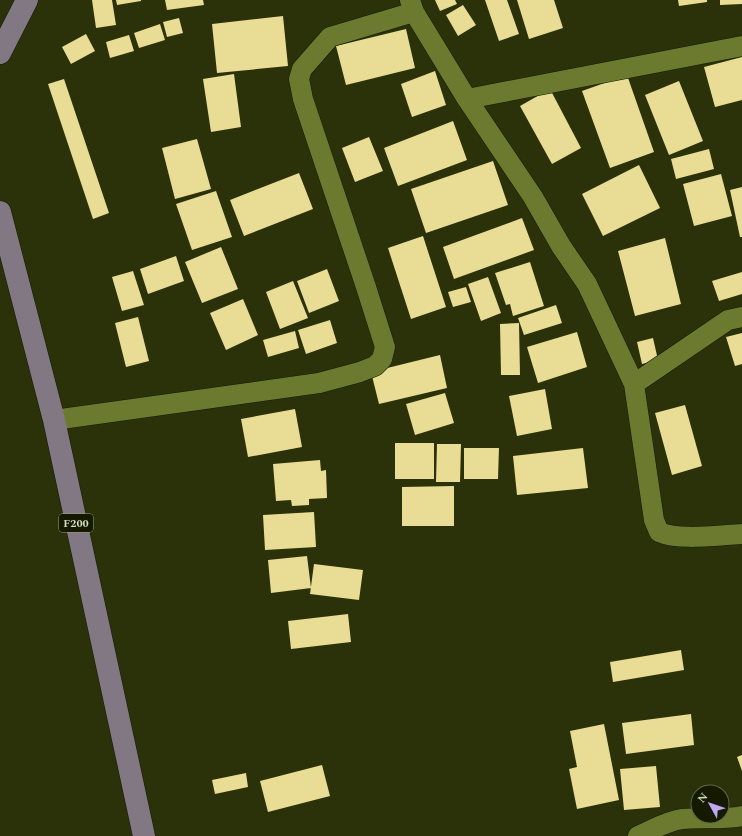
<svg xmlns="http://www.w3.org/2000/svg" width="742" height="836" viewBox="0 0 742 836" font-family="Spectral,serif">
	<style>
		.building { fill: #e9dc94 }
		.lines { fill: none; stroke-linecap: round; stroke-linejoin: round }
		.minor-casing { stroke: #141903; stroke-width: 21 }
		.primary-casing { stroke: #141903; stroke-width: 23 }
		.minor { stroke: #6b7a2e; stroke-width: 20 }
		.primary { stroke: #817883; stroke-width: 22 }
		.labels { text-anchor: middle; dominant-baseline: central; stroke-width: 4; stroke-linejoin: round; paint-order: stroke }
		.shield { fill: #141900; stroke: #9aa281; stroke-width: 1 }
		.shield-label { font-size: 11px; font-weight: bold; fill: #d3ddb8 }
	</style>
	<rect width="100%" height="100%" fill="#2b3209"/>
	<!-- building -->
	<path class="building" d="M92,0H112L116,25L96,28Z
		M116,0H141V1L117,5Z
		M165,0H203L204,5L167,10Z
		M435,0H455L457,4L440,11Z
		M485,0H507L519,34L499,41Z
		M517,0H554L563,28L529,39Z
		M678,0H707V2L679,6Z
		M720,0H742V4L720,5Z
		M463,5L476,25L458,36L446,15Z
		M283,16L288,66L217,73L212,24Z
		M179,18L183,33L167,37L163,22Z
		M160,24L165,40L139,48L134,33Z
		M406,29L415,68L346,85L336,46Z
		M86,34L95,51L71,64L62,47Z
		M129,35L134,51L110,58L106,42Z
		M742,57V100L715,107L704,67Z
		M435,71L446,105L412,117L401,84Z
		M234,74L241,127L211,132L203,79Z
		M627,75L654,152L610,168L582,91Z
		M64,79L109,213L93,219L48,84Z
		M679,81L703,141L669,155L645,95Z
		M550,89L581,148L552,164L520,106Z
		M453,121L467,160L398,186L384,148Z
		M369,137L383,171L355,182L342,148Z
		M197,139L211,189L175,199L162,148Z
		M709,149L714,169L676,179L671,159Z
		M493,161L508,205L426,233L411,189Z
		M639,165L660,208L603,236L582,194Z
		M299,173L313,209L244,236L230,200Z
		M721,174L732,216L694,226L683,184Z
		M742,187V237H740L730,190Z
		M216,191L232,237L192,250L176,204Z
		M522,218L534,250L454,279L443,247Z
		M423,236L446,307L411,319L388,248Z
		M665,238L681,304L635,316L618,251Z
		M221,247L238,289L202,303L185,262Z
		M176,256L184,281L148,294L140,269Z
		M530,262L544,306L513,316L510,304L506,305L495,273Z
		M327,269L339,301L309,313L297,281Z
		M133,271L144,305L122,311L112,277Z
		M742,272V294L719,301L712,281Z
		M488,277L501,313L481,321L468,284Z
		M293,281L308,318L280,329L266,292Z
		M466,287L471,302L453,307L448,292Z
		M243,299L258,335L226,350L210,313Z
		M556,305L562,323L524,335L518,318Z
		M138,317L149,361L126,367L115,323Z
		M330,320L337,343L306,354L298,330Z
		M519,323L520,375H501L500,324Z
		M295,331L299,348L268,357L263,340Z
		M577,332L587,367L538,383L527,347Z
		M742,333V364L735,366L726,337Z
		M653,338L658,360L642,364L637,342Z
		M440,355L447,388L379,404L371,372Z
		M545,389L552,429L517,436L509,396Z
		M445,393L454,423L415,435L406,404Z
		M685,405L702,466L672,475L655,413Z
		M295,409L302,447L248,457L241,419Z
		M395,443H434V479H395Z
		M437,444H461L460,482H436Z
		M464,448H499L498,479H464Z
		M583,448L588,488L517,495L513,456Z
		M320,460L321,471L326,470L327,498L309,499V505L292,506L291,500L276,501L273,464Z
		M454,486V526H402V487Z
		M314,512L316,547L265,550L263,515Z
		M307,556L311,588L271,593L268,560Z
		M314,564L363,570L359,600L310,594Z
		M348,614L351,642L291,649L288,621Z
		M681,650L684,670L613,682L610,662Z
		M691,714L694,745L626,754L622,723Z
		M604,724L619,800L577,809L569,769L577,767L570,731Z
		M742,755V771L737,757Z
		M322,765L330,796L268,812L260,781Z
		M656,766L660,807L624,810L620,769Z
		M246,773L248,787L215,794L212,780Z"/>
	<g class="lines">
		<!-- minor casing -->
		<g class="minor-casing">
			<path id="minor" d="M410,0L414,12L467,99L533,197L561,246L587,284L634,384L654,520L659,532C680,541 718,535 742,534
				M467,99L742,46
				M634,384L728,320L742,317
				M54,420L319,383L360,372L375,366L382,359L385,347L366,287L303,99L299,79L302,69L330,37L414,12
				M638,836C652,830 667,821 682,819C702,817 722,820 742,816"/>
		</g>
		<!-- primary casing -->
		<g class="primary-casing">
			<path id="primary" d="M0,53L27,0
				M0,212L54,420L144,836"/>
		</g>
		<!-- minor -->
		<use href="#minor" class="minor"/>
		<!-- primary -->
		<use href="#primary" class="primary"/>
	</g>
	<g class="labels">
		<!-- shield labels -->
		<rect class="shield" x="59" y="514" width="34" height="18" rx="3"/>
		<g class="shield-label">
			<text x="76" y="523">F200</text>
		</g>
	</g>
	<!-- north arrow -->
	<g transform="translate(710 804) rotate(310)"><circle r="19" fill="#141900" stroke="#60674a"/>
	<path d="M0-3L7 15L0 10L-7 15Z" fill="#c1a8f3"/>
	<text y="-6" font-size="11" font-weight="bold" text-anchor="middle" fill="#d3ddb8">N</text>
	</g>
</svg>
